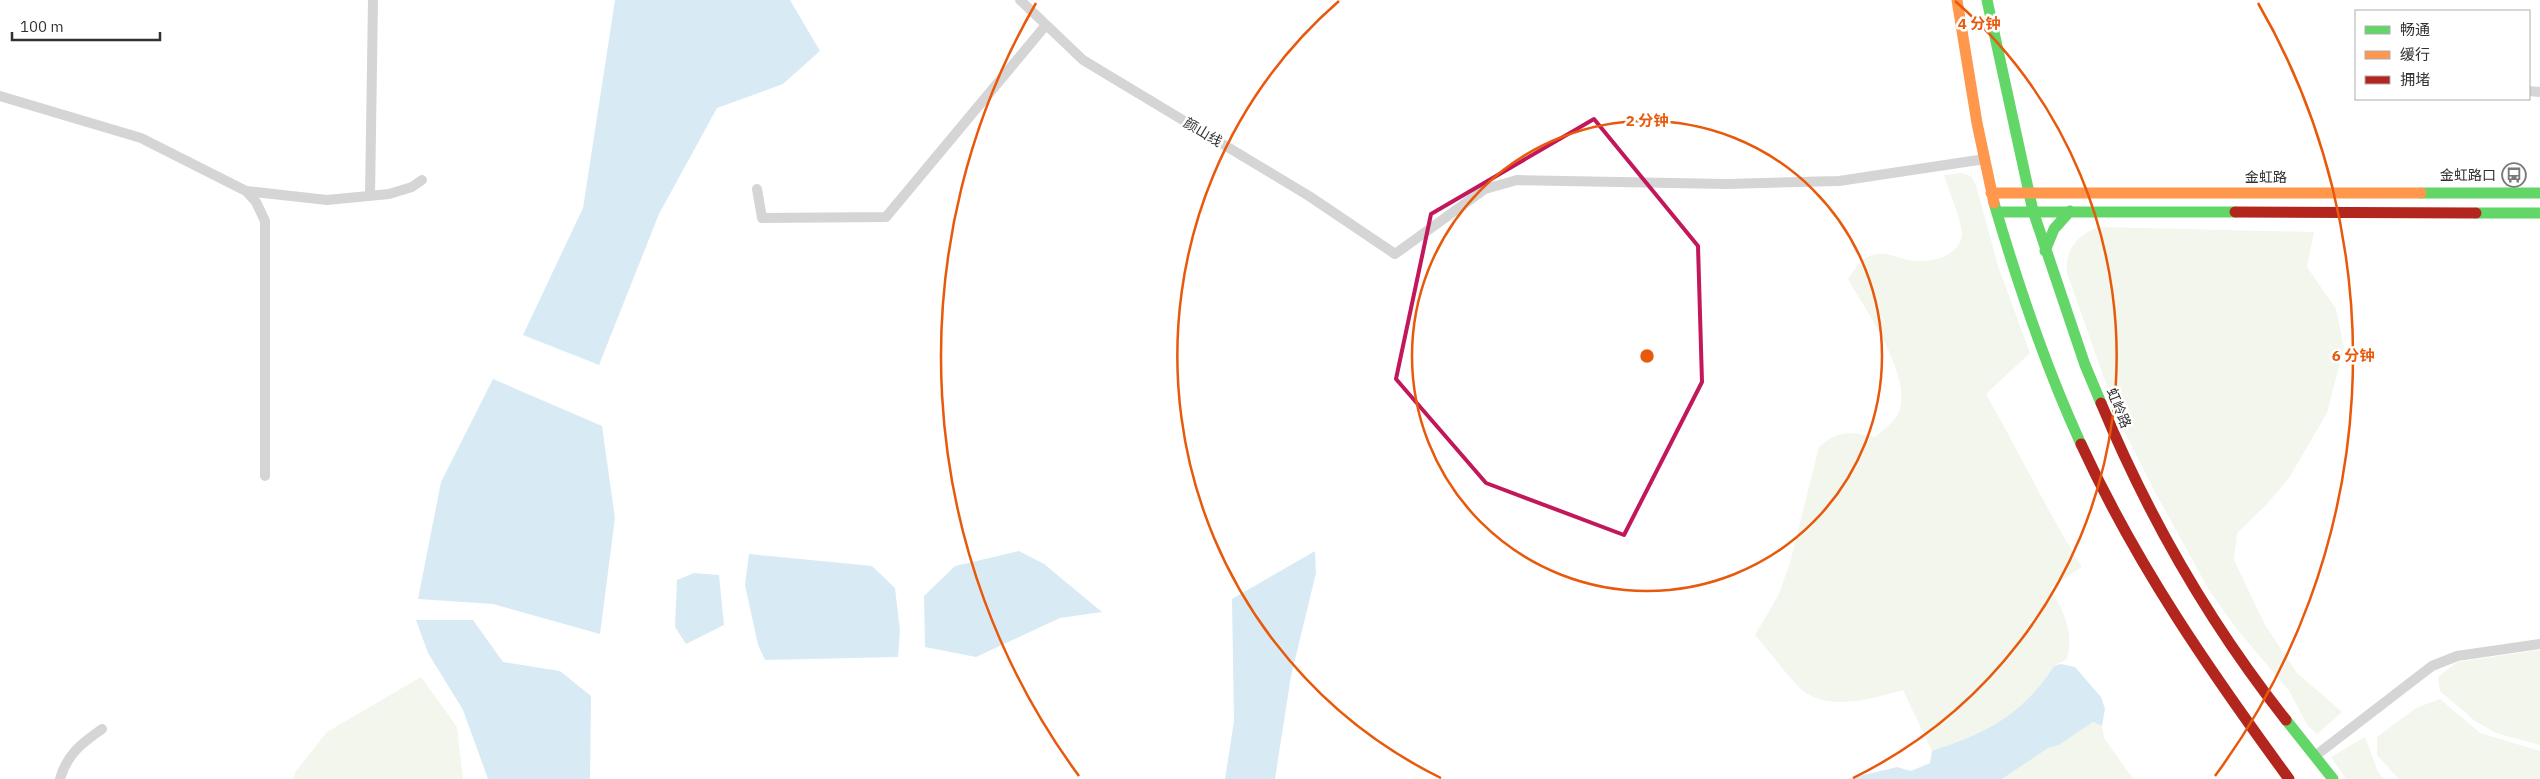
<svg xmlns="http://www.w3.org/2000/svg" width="2540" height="779" viewBox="0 0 2540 779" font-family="'IBM Plex Sans','Noto Sans SC',sans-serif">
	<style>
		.green { fill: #f2f6ec }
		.water { fill: #d8ebf4 }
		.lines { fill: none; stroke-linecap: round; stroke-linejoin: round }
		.street { stroke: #d5d5d5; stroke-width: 10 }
		.fast { stroke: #63d668; stroke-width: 11 }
		.slow { stroke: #ff974d; stroke-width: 11 }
		.jam { stroke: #b3261e; stroke-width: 11 }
		.marked { fill: none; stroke: #c2185b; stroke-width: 4; stroke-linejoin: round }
		.ring { fill: none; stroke: #e8590c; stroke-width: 2.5 }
		.labels { text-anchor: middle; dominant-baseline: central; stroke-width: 5; stroke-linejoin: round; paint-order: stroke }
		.street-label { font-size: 14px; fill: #313131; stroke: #fff }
		.poi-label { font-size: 14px; fill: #313131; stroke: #fff; text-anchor: end }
		.centre { fill: #e8590c; stroke: #fff; stroke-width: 2.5 }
		.ring-label { font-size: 15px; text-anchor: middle; font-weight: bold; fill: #e8590c; stroke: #fff; stroke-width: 5; stroke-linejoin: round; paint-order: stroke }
	</style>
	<rect width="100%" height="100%" fill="#fff"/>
	<!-- green -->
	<path class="green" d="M1962,173L1972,177L1976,185L1998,266L2030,353L1986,394C2019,452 2047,511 2082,567L2050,588C2064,614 2074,629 2067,659L2054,666L2040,689L2024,705L1995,726L1971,738L1932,751L1903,690C1873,698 1834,711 1806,693C1793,684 1767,648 1755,635L1778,596L1790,563L1819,447C1839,429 1850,432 1875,437C1884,429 1897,421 1900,409C1910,372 1866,311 1848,279C1854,270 1861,258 1872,255C1888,250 1901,261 1917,261C1934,262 1961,255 1962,234C1962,222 1948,188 1944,175Z
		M2099,227L2314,232L2307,267L2336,309L2344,347L2327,413L2289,478L2266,505L2237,533L2234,560L2265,625L2297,673L2342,712L2317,734L2307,725L2290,692L2236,628L2209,590L2155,492L2119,421L2067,273C2065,249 2077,235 2099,227Z
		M2540,650V745L2496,733L2475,721L2440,691L2438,677L2457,662Z
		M421,677L457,727L463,779H293L296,771L327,732Z
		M2440,699L2480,733L2540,751V779H2399L2377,755V737L2416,708Z
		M2093,722L2102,726L2104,738L2133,779H2002L2048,747L2059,745Z
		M2365,737L2378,772L2384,779H2346L2331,757Z"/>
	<!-- water -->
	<path class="water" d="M615,0H790L820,51L783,84L717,108L659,214L599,365L523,335L583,208Z
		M493,379L602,426L615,518L600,634L493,604L418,599L441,482Z
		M1019,551L1044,564L1102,612L1060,618L976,657L925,647L924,596L955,566Z
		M1315,551L1316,573L1291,676L1275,779H1225L1234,721L1232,599Z
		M749,554L872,566L895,588L900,631L898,657L765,660L758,645L745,585Z
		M694,573L719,575L724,625L686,644L675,627L677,580Z
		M416,620H473L503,662L560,671L591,696L590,779H488L463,710L428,653Z
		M2061,664L2075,667L2101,697L2105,709L2102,726L2093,722L2059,745L2048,748L2002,779H1847L1897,767L1911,771L1930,763L1932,751C1985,734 2023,715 2054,666Z"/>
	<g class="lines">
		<!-- street -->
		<path class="street" d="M1020,0L1083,60L1309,196L1395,254L1485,189L1517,180L1726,184L1839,181L1985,159
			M2529,91L2540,92
			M0,96L141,138L246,191L327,200L389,194L412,187L422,180
			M757,189L762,218L886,217L1046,25
			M246,191L256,202L265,221V476
			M370,196L373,0
			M2315,756L2432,666L2457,656L2540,644
			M60,779C67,754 82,743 102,729"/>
		<!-- fast -->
		<path class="fast" d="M1987,0L2033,211L2085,365L2101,403
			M2421,193H2540
			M1994,203C2018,285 2045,366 2081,444
			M1997,212H2235
			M2476,213H2540
			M2045,251L2054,229L2070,211
			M2286,720L2333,779"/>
		<!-- slow -->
		<path class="slow" d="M1957,0L1977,123L1994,203
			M1991,193H2421"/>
		<!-- jam -->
		<path class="jam" d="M2235,212L2476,213
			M2101,403C2148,516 2210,624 2286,720
			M2081,444C2137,566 2210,671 2289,779"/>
	</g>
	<!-- marked area -->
	<path class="marked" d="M1594,119L1698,246L1702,382L1624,535L1486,483L1396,379L1431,214Z"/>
	<!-- distance rings -->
	<g class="ring">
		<circle cx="1647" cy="356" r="235"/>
		<path d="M1441 778A470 470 0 0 1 1339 1M1955 1A470 470 0 0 1 1853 778"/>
		<path d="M1079 776A706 706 0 0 1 1036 3M2258 3A706 706 0 0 1 2215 776"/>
	</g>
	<!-- icons -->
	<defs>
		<g id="bus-ring" transform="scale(1.25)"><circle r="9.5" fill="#fff" stroke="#797979" stroke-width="1.5"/><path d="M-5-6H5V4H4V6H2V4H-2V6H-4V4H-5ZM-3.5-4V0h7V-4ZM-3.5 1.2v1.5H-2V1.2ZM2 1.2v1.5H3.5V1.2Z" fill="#797979"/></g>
	</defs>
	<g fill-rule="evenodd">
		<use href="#bus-ring" x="2514" y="175"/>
	</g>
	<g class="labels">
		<!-- street labels -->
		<g class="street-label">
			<text transform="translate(1203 132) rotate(31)">颜山线</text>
			<text x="2266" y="177">金虹路</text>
			<text transform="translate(2119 408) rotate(68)">虹岭路</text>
		</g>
		<!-- poi labels -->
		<g class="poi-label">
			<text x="2496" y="175">金虹路口</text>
		</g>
	</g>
	<circle cx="1647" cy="356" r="8" class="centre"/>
	<g class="ring-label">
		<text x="1979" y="29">4 分钟</text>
		<text x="1647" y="126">2 分钟</text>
		<text x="2353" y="361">6 分钟</text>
	</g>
	<!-- legend -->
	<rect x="2355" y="10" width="175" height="90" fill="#ffffff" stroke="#adadad"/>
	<rect x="2365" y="26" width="25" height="8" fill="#63d668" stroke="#adadad"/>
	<text x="2400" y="35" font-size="15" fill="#313131">畅通</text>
	<rect x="2365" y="51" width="25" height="8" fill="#ff974d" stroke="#adadad"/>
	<text x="2400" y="60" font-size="15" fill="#313131">缓行</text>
	<rect x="2365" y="76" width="25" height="8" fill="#b3261e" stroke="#adadad"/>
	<text x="2400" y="85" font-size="15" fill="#313131">拥堵</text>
	<!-- scale -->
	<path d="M12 32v8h148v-8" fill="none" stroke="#313131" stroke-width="2.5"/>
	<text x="20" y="32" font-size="15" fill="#313131" stroke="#ffffff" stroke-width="4" paint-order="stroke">100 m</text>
</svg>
